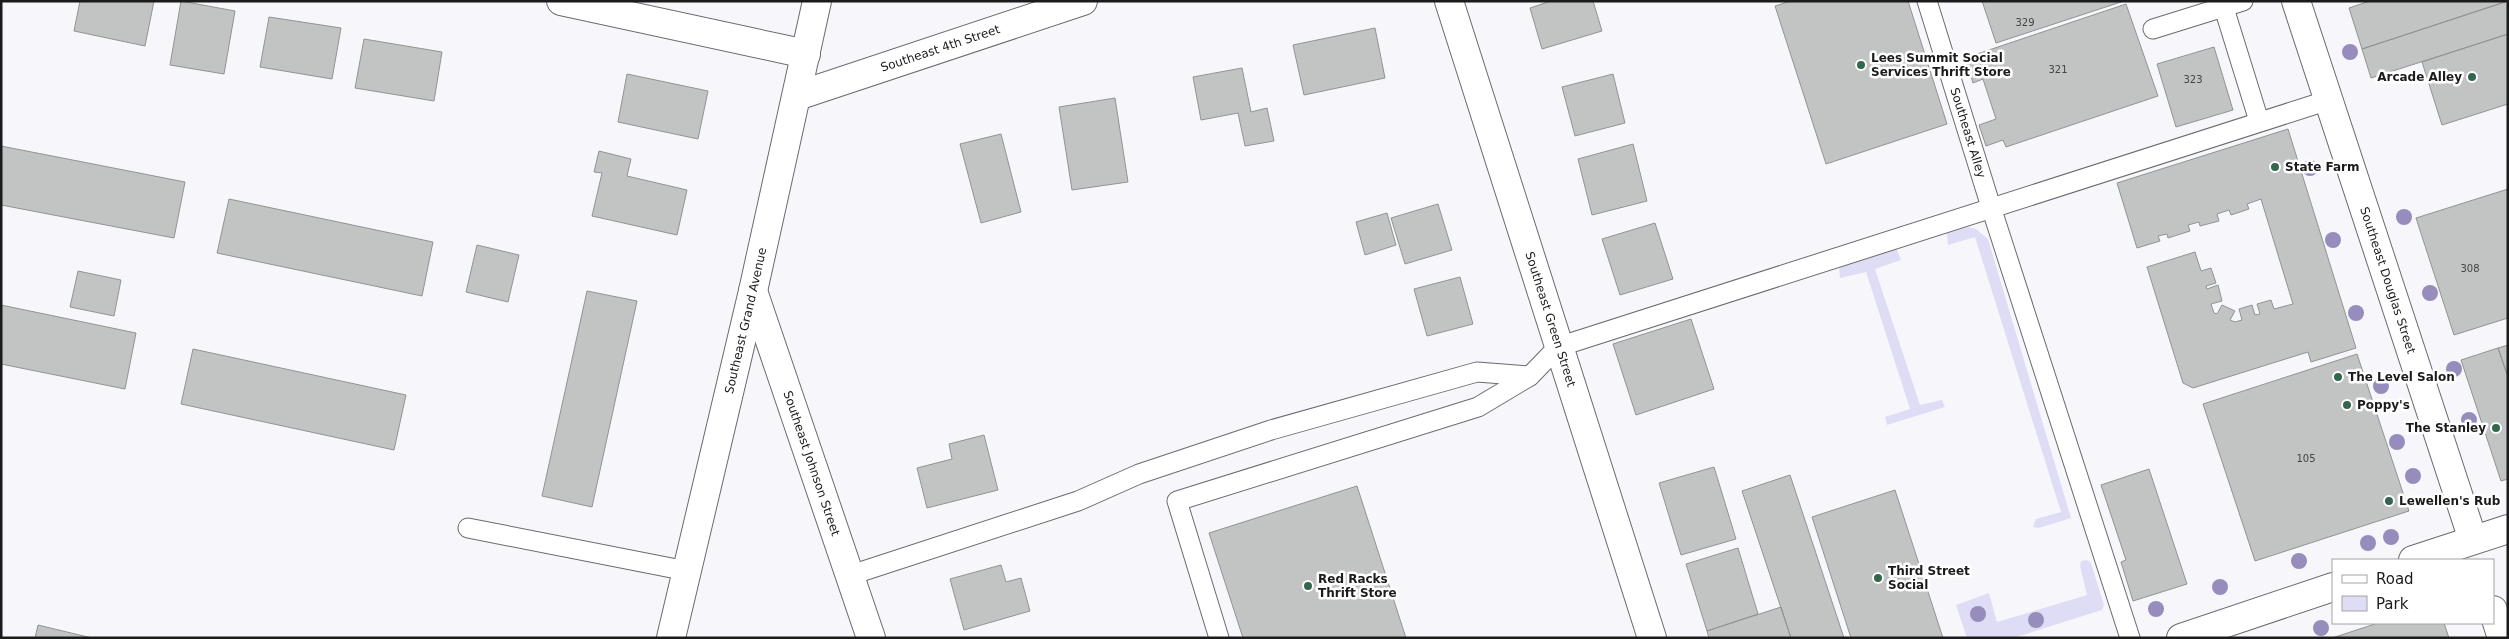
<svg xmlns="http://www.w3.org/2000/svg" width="2509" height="639" viewBox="0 0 2509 639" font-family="'DejaVu Sans',sans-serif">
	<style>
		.green { fill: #deddf5 }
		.building { fill: #c1c4c2; stroke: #909492 }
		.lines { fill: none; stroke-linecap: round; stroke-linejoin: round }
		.service-casing { stroke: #6b6b6e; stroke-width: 21 }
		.minor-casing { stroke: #6b6b6e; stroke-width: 30 }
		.tertiary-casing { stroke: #6b6b6e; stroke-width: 30 }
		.secondary-casing { stroke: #6b6b6e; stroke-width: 30 }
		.service { stroke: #fff; stroke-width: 19 }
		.minor { stroke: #fff; stroke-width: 28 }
		.tertiary { stroke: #fff; stroke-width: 28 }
		.secondary { stroke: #fff; stroke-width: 28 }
		.tree { fill: #968dbd }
		.poi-dot { fill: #33674d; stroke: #fff; stroke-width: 2 }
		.labels { text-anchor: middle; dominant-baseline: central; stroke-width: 5; stroke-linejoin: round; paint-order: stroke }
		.number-label { font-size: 10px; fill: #444546 }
		.street-label { font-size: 12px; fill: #1b1b1c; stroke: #fff }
		.poi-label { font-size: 12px; font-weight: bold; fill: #1b1b1c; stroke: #fff; text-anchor: start }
	</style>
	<rect width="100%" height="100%" fill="#f7f7fb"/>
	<!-- green -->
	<path class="green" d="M1968,227L1976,229L1988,239L2071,518L2039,528L2033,527L2036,519L2061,512L1975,237L1948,245L1947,233Z
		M1896,248L1901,260L1875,269L1920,405L1942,400L1945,407L1887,425L1885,417L1910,409L1866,272L1840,278L1839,267Z
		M2087,560L2091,563L2104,605L2102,610L2013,638H1967L1956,605L1989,593L1997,622L2087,595L2080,566L2081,561Z"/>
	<!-- building -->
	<path class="building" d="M80,1H154L145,46L74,31Z
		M181,1L235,11L224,74L170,65Z
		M1551,1H1593L1602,31L1542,49L1530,8Z
		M1791,1H1908L1947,124L1826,164L1775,6Z
		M1982,1H2124L1996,43Z
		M2370,1H2508L2362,49L2349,8Z
		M2508,1V34L2371,78L2362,49Z
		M2126,4L2158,96L2006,147L2003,140L1986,146L1979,125L1996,119L1983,79L1973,83L1965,58Z
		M269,17L341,28L332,79L260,67Z
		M1375,28L1385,78L1304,95L1293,45Z
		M2508,34V104L2442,125L2422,62Z
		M364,39L442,52L434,101L355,88Z
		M2214,47L2233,110L2176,127L2157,64Z
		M1242,68L1251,112L1267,108L1274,141L1245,146L1238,113L1201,120L1193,77Z
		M627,74L708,91L698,139L618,122Z
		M1613,74L1625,123L1575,136L1562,87Z
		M1115,98L1128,182L1072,190L1059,107Z
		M2288,129L2356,348L2311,362L2308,352L2193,388L2183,383L2147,267L2195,252L2201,271L2211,268L2216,283L2206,286L2207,289L2218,285L2222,301L2211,304L2214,313L2217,314L2222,305L2235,311L2230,320L2235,322L2242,320L2239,309L2252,305L2255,315L2260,314L2257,304L2271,300L2274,309L2293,304L2261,199L2247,204L2249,209L2231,215L2229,210L2217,214L2219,221L2200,226L2199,222L2188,225L2190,231L2168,238L2167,234L2158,236L2160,241L2137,248L2117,183Z
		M1001,134L1021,212L981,223L960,144Z
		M1633,144L1647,201L1592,215L1578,159Z
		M1,146L185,182L174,238L1,205Z
		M599,151L631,159L627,176L687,190L677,235L592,216L602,173L594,172Z
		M2508,189V318L2454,335L2416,218Z
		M229,199L433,242L422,296L217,253Z
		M1438,204L1452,250L1405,264L1391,218Z
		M1387,213L1396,245L1365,255L1356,222Z
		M1655,223L1673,279L1620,295L1602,239Z
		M477,245L519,255L508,302L466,292Z
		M78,271L121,280L114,316L70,307Z
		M1460,277L1473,324L1427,336L1414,289Z
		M587,291L637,301L592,507L542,496Z
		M1,305L136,333L125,389L1,364Z
		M1691,319L1714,389L1636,415L1613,344Z
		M2508,345V377L2498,348Z
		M2498,348L2508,377V479L2501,481L2461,360Z
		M193,349L406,395L394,450L181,404Z
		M2357,354L2409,511L2255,561L2203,404Z
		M984,435L998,490L927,508L917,468L952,459L949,444Z
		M1714,467L1736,539L1681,555L1659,483Z
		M2149,469L2187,584L2133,601L2121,562L2126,560L2101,485Z
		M1790,475L1844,638H1791L1742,491Z
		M1357,486L1406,638H1243L1209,533Z
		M1895,490L1943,638H1851L1812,517Z
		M1738,548L1758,614L1707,631L1686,564Z
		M1001,565L1006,582L1021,578L1030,611L964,630L950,579Z
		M1781,607L1791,638H1709L1707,631Z
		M2378,623H2444L2449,638H2332Z
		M38,625L92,638H35Z"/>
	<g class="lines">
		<!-- service casing -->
		<g class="service-casing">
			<g id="service">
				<path id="s1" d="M1927,1L1991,207L2130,638"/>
				<path d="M2224,8L2259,121"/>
				<path d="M2153,29L2243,1"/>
				<path d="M468,528L687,571"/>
				<path d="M851,575L1078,501L1139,474L1271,430L1477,372L1530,376L1558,347L2329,100"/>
				<path d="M1219,638L1177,501L1478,407L1530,376"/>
			</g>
		</g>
		<!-- minor casing -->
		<g class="minor-casing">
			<g id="minor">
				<path d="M561,1L806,54"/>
				<path id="s2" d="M1449,1L1652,638"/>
				<path id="s3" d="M797,96L1083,1"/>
				<path id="s4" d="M753,291L871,638"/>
				<path id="s5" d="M671,638L753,291L817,1"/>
			</g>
		</g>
		<!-- tertiary casing -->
		<g class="tertiary-casing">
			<g id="tertiary">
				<path id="s6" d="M2296,1L2473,540"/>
			</g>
		</g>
		<!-- secondary casing -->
		<g class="secondary-casing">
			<path id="secondary" d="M2413,560L2508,529
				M2493,610L2502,638
				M2181,638L2333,587"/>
		</g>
		<!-- service -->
		<use href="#service" class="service"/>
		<!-- minor -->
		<use href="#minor" class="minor"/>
		<!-- tertiary -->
		<use href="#tertiary" class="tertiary"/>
		<!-- secondary -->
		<use href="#secondary" class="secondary"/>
	</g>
	<!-- trees -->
	<g class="tree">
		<circle cx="2350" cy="52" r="8"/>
		<circle cx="2310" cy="168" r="8"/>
		<circle cx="2404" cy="217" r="8"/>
		<circle cx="2333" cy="240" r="8"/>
		<circle cx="2430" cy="293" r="8"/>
		<circle cx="2356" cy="313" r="8"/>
		<circle cx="2454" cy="369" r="8"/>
		<circle cx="2381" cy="386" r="8"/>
		<circle cx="2469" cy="420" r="8"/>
		<circle cx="2397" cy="442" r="8"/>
		<circle cx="2413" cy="476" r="8"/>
		<circle cx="2391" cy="537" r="8"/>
		<circle cx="2368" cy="543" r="8"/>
		<circle cx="2299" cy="561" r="8"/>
		<circle cx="2220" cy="587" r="8"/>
		<circle cx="2156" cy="609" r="8"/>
		<circle cx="1978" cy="614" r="8"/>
		<circle cx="2036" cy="620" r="8"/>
		<circle cx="2321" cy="628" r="8"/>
	</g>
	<!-- markers -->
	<g class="poi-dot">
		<circle cx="1861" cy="65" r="5"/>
		<circle cx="2472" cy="77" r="5"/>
		<circle cx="2275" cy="167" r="5"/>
		<circle cx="2338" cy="377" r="5"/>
		<circle cx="2347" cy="405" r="5"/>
		<circle cx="2496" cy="428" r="5"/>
		<circle cx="2389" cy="501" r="5"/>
		<circle cx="1878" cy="578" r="5"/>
		<circle cx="1308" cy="586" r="5"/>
	</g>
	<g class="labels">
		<!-- number labels -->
		<g class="number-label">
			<text x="2025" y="22">329</text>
			<text x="2058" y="69">321</text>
			<text x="2193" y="79">323</text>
			<text x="2470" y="268">308</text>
			<text x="2306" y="458">105</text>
		</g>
		<!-- street labels -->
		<g class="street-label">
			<text stroke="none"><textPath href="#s3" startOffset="151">Southeast 4th Street</textPath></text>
			<text stroke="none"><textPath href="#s1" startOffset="138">Southeast Alley</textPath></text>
			<text stroke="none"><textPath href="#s6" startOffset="294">Southeast Douglas Street</textPath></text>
			<text stroke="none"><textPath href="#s5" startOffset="326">Southeast Grand Avenue</textPath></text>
			<text stroke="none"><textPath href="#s2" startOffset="334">Southeast Green Street</textPath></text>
			<text stroke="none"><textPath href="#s4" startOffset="182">Southeast Johnson Street</textPath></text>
		</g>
		<!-- poi labels -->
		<g class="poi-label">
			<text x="1871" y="58">Lees Summit Social<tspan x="1871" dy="14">Services Thrift Store</tspan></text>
			<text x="2462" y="77" text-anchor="end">Arcade Alley</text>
			<text x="2285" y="167">State Farm</text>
			<text x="2348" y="377">The Level Salon</text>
			<text x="2357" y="405">Poppy's</text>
			<text x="2486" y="428" text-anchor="end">The Stanley</text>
			<text x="2399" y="501">Lewellen's Rub</text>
			<text x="1888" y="571">Third Street<tspan x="1888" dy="14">Social</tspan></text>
			<text x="1318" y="579">Red Racks<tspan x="1318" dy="14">Thrift Store</tspan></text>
		</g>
	</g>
	<!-- border -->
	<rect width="2509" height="639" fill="none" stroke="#1b1b1c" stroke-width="5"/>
	<!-- legend -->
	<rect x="2332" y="559" width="162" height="65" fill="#ffffff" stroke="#a4a4a4"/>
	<rect x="2342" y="575" width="25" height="8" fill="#ffffff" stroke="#a4a4a4"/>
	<text x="2376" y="584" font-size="15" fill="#1b1b1c">Road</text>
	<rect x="2342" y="596" width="25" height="15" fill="#deddf5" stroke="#a4a4a4"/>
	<text x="2376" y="609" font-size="15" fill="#1b1b1c">Park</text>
</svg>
